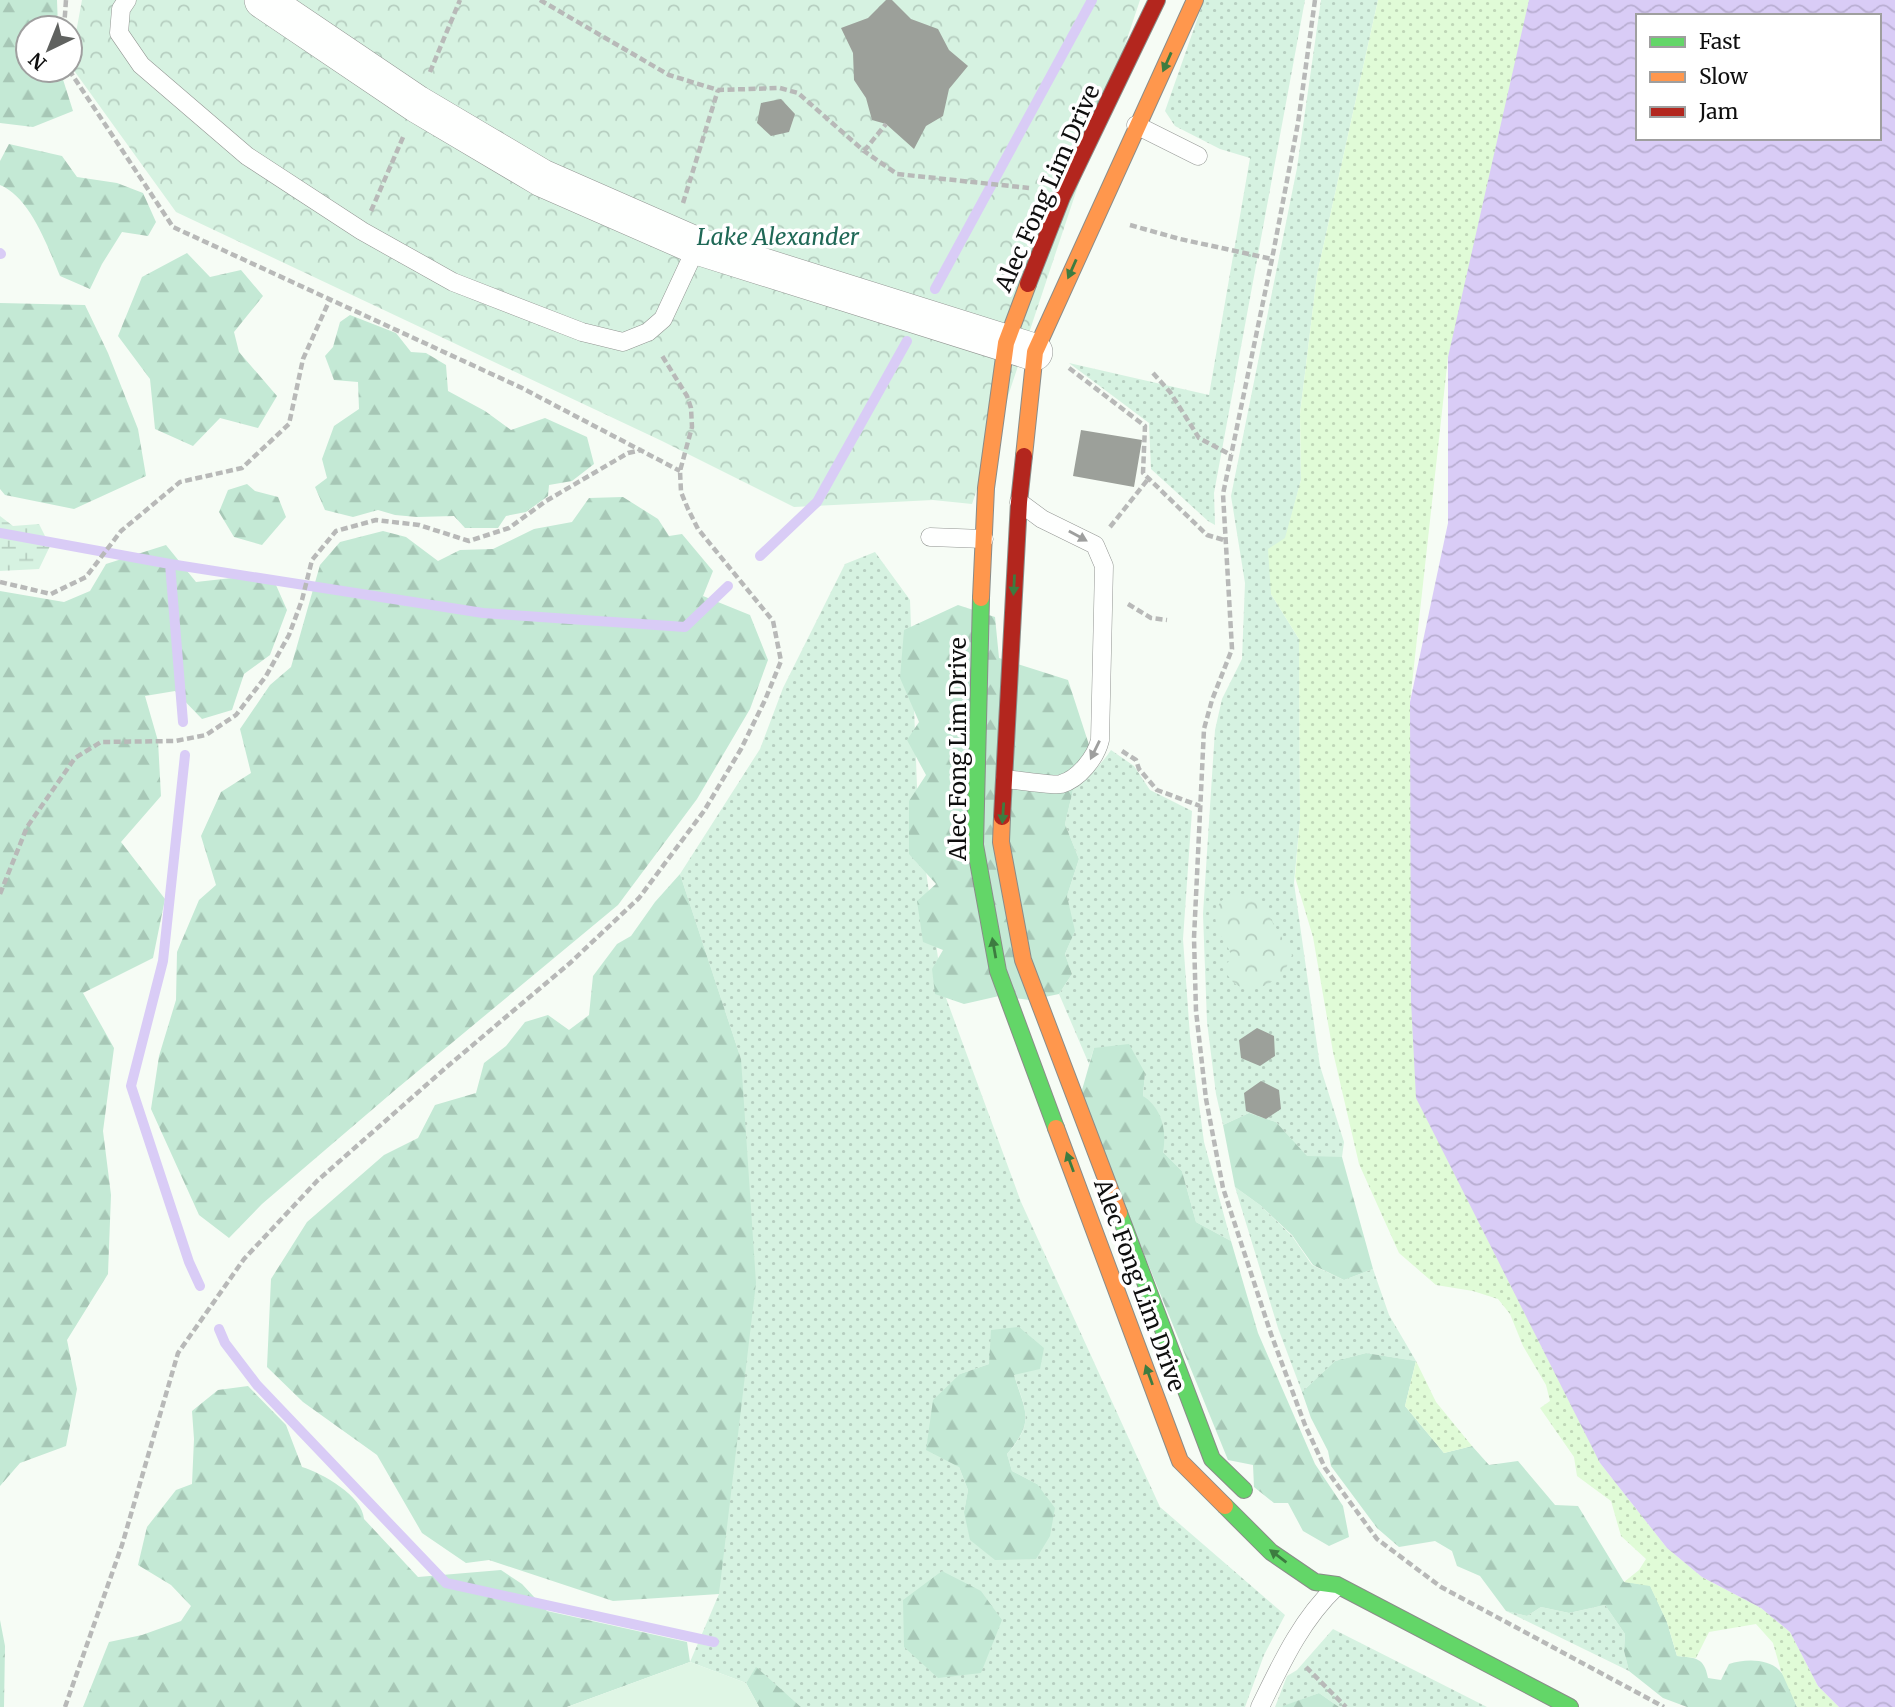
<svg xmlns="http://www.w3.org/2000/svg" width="1895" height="1707" viewBox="0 0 1895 1707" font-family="Merriweather,serif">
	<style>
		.grass { fill: url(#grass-dots); fill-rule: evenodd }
		.forest { fill: url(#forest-firs) }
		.wetland { fill: url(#wetland-marsh) }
		.sand { fill: url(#sand-dots) }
		.park { fill: url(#park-crowns) }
		.pitch { fill: #dff6e5 }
		.water { fill: url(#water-waves); fill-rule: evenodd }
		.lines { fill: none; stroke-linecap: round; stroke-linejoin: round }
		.stream { stroke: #d9ccf6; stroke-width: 10 }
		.building { fill: #9ca09a }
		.lane-casing { stroke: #939693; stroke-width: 19 }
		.street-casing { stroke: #939693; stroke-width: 38 }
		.fast-casing { stroke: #8a8c89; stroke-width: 18 }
		.slow-casing { stroke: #8a8c89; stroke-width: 18 }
		.jam-casing { stroke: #8a8c89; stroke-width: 18 }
		.path { stroke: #b8b9b8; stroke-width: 4.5; stroke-dasharray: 7 3.5; stroke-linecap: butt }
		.lane { stroke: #fefffe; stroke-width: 18 }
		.street { stroke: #fefffe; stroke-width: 37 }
		.fast { stroke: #63d668; stroke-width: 16 }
		.slow { stroke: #ff974d; stroke-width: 16 }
		.jam { stroke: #b3261e; stroke-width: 16 }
		.oneway { fill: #3d7c40 }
		.oneway2 { fill: #9e9f9e }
		.labels { text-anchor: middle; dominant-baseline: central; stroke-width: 7; stroke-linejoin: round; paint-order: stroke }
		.street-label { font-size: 23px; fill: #0f0f0f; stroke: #fff }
		.park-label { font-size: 23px; font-style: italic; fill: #1f6856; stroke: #fff }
	</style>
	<defs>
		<pattern id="grass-dots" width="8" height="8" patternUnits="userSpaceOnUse" patternTransform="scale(1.75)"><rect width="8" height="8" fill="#d6f2e1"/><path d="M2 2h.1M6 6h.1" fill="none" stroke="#b6cec0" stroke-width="1.8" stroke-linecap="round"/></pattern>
		<pattern id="forest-firs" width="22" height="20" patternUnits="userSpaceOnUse" patternTransform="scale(1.75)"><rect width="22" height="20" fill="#c4e9d5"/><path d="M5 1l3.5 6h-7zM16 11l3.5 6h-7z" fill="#a7c7b6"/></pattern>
		<pattern id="wetland-marsh" width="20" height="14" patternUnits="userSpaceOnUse" patternTransform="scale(1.75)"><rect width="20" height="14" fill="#d6f2e1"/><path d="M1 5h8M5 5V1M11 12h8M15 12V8" fill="none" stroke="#b6cec0"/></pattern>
		<pattern id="sand-dots" width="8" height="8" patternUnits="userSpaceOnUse" patternTransform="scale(1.75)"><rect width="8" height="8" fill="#e0fbd7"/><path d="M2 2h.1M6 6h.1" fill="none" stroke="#bfd6b7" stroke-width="1.8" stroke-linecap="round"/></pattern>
		<pattern id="park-crowns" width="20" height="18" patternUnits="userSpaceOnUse" patternTransform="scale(1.75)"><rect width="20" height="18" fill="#d6f2e1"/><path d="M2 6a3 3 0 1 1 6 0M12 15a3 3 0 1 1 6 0" fill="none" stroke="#b6cec0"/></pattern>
		<pattern id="water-waves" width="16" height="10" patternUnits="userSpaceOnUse" patternTransform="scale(1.75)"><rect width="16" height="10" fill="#d9ccf6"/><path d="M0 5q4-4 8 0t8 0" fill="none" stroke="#b9aed2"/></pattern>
	</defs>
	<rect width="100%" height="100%" fill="#f6fcf5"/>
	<!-- grass -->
	<path class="grass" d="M1204,0H1305L1214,493L1215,525L1208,521L1151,469L1149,423L1069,363L1209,395L1250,158L1220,149L1175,126L1165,111Z
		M1321,0H1378L1317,275L1300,414L1301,480L1271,594L1299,639L1300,819L1294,883L1320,1066L1344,1142L1342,1157H1307L1276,1122L1249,1113L1223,1125L1216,1094L1207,1022L1203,914L1215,730L1222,699L1242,659L1245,583L1231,496L1297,168Z
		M875,552L910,600L918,813L942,987L1021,1202L1160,1507L1285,1615L1264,1655L1245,1707H801L756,1668L746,1683L690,1662L719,1594L741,1059L680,874L760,749L783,688L845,564ZM989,1364L1014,1375C1026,1411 1035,1423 1007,1454L1012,1471L1037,1484L964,1512L968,1490L959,1467L960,1374Z
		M1111,750L1134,766L1150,790L1192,811L1183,939L1190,1036L1204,1142L1231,1241L1196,1222L1182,1171L1163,1152L1143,1096L1145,1073L1094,1048L1089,1064L1059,994L1072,974L1065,954L1074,933L1067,896L1079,859L1065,824L1073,790L1072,781C1089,779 1102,763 1111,750Z
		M1235,1187L1260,1205L1292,1236L1312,1265L1344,1280L1373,1269L1389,1315L1416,1361L1366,1353L1335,1361L1302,1392L1278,1328Z
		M1605,1605L1625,1634L1624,1651L1629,1671L1506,1611L1527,1616L1541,1607L1569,1613Z
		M1333,1629L1487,1707H1339L1319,1693L1282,1707H1275L1287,1676L1297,1670Z"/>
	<!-- forest -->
	<path class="forest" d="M0,0H57L58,28H28V70H60L73,111L33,127L0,123Z
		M9,144L62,156L77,177L117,183L143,193L156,222L148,236L122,232L102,264L90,289L60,276C48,247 30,197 0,185V161Z
		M187,253L210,277L241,270L263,296L234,332L239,352L277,396L258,428L220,418L193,446L155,429L150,379L118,336L142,277Z
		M0,303L85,305L108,353L138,429L146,476L74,509L5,495L0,489Z
		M350,315L396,333L411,352L426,353L446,365L448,391L485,411L511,430L545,418L587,437L594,464L572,481L549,485L548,496L526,512L506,516L498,528H465L454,516L417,517L395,515L378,510L353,517L325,510L315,487L327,478L322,459L334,426L359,409L358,382L334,380L325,356L333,347L340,322Z
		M247,484L255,491L278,497L286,517L262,545L234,537L219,512L228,490Z
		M623,497L658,519L669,536L682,534L713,571L703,596L750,615L768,660L750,709L697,799L618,905L394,1091L262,1204L229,1238L199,1215L151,1109L159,1056L176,1000L177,952L199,900L216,885L201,836L221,792L251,773L240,729L270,685L291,667L320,565L340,542L383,531L406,537L438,561L460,550L493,549L534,529L572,522L589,498Z
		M166,545L196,582L232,578L276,585L287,610L270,655L244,674L232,710L202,719L175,691L145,696L158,741L161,796L121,842L165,899L153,958L83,993L114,1048L103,1131L111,1195L108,1274L67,1340L77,1389L66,1446L20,1463L0,1486V591L64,602L90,591L106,564Z
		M958,605L995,617L999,658L1068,680L1091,751L1071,776L1073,790L1065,824L1079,859L1067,896L1075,931L1065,954L1072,974L1059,994L1030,1000L999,996L964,1004L935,994L932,969L943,950L923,942L917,901L936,884L909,854V801L926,775L907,740L919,722L900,678L904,630Z
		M680,874L741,1059L756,1283L719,1594L613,1601L489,1560L466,1563L422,1533L377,1455L303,1402L267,1367L271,1279L307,1222L384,1155L418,1138L435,1105L476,1093L484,1063L506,1046L525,1022L548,1015L569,1030L589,1015L593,976L617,944L631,936L655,902Z
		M1129,1044L1145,1073L1143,1096C1162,1108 1167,1131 1163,1152L1182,1171L1196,1222L1231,1241L1258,1333L1315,1464L1343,1506L1349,1537L1329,1546L1303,1531L1288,1503H1274L1254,1487L1253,1465L1228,1460L1080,1097L1094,1048Z
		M1249,1113L1276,1122L1307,1156L1342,1157L1373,1269L1344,1280L1313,1265L1292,1235L1260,1205L1235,1187L1223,1125Z
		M1019,1327L1044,1348L1040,1369L1014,1375C1026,1413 1035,1421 1007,1454L1012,1471L1037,1484L1055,1508L1050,1536L1036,1559L995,1560L970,1540L964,1512L968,1490L959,1467L926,1450L933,1400L960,1374L989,1364L991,1330Z
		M1366,1353L1416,1361L1405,1406L1444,1453L1472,1446L1489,1465L1518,1461L1555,1505L1578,1506L1624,1582L1650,1585L1667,1622L1677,1656C1696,1658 1704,1657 1708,1678L1721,1680L1729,1664C1744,1659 1767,1658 1779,1670C1788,1678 1792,1696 1797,1707H1687L1663,1698L1629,1671L1624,1651L1625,1634L1605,1605L1569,1613L1541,1607L1527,1616L1506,1611L1480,1576L1457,1566L1452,1551L1435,1541L1399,1547L1377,1528L1331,1466L1328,1451L1311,1418L1302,1392L1335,1361Z
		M248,1386L286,1425L302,1467C322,1473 363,1496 364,1519L418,1577L501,1570L522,1584L547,1611L687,1642L690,1662L567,1707H83L109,1642L142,1635L181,1621L191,1606L171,1585L138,1565L147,1527L176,1490L192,1484L194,1439L192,1411L218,1390Z
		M942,1571L981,1591L1002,1620L981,1673L938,1678L904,1647L903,1600Z
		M0,1620L5,1646L4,1707H0Z
		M756,1667L801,1707H759L746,1683Z
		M1319,1693L1339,1707H1282L1283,1706Z"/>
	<!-- wetland -->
	<path class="wetland" d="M0,516L13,526L39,524L50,546L39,569L0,571Z"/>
	<!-- sand -->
	<path class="sand" d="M1378,0H1540L1448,357L1410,702L1600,1463L1667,1548L1702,1577L1761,1608L1790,1632L1818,1686L1839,1707H1797L1781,1671L1773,1643L1756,1624L1709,1632L1696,1658L1677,1656L1667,1622L1650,1586L1624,1582L1639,1570L1646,1559L1621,1536L1611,1501L1577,1476L1574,1457L1540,1408L1550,1401L1546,1385L1523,1346L1510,1314L1498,1299L1473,1291L1436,1285L1399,1253L1359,1164L1333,1052L1313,937L1295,877L1300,819L1299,639L1271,594L1268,549L1285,538L1301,480L1300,414L1317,275Z
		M1416,1361L1436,1402L1472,1446L1444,1453L1405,1406Z"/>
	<!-- park -->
	<path class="park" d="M82,0H1140L972,504L933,500L794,507L662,441L176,212L70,65Z
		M1241,895L1258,897L1292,955C1283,986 1236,1007 1224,966L1232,958C1227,938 1209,928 1218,906C1223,896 1230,896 1241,895Z"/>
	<!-- pitch -->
	<path class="pitch" d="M690,1662L746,1683L759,1707H567Z"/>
	<!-- water -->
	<path class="water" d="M1529,0H1895V1707H1839L1818,1686L1790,1632L1761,1608L1702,1577L1667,1548L1600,1463L1416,1098L1411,1001L1410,702L1448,523V357ZM1638,16H1879V138H1638Z"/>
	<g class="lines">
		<!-- stream -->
		<path class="stream" d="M0,253L1,254
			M935,289L1092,0
			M0,533L170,564L483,613L685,627L728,586
			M760,556L817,502L907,341
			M170,564L183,722
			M185,755L163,961L131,1086L189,1262L200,1286
			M219,1329L225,1343L257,1385L446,1583L714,1642"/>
	</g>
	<!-- building -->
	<path class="building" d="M886,0H892L911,19L938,29L949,50L968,66L949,89L943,116L926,126L914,149L886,124L872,120L866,98L854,80L853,53L841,28L868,18Z
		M781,99L795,114L789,132L771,136L757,123L761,103Z
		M1081,430L1142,440L1134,487L1073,476Z
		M1257,1028L1274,1036L1275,1056L1260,1066L1241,1058L1239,1040Z
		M1261,1081L1279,1090L1281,1109L1266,1119L1246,1111L1244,1093Z"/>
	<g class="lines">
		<!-- lane casing -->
		<g class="lane-casing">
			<path id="lane" d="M127,0L121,9L119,33L141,65L247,156L362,231L453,282L582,332L623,342L648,332L663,319L697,246
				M1136,125L1198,156
				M930,537L984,539
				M1005,779C1017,780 1052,786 1061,784C1079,779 1096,757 1100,740L1104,566L1095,545L1042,519L1019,502
				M1260,1707C1281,1664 1301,1620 1336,1587"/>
		</g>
		<!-- street casing -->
		<g class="street-casing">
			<path id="street" d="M263,0L417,104L542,178L697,246L1034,352"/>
		</g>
		<!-- fast casing -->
		<g class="fast-casing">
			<path id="fast" d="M981,598L975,845L998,971L1056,1128
				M1119,1213L1212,1459L1244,1490
				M1225,1506L1271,1552L1315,1582L1337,1585L1570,1707"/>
		</g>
		<!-- slow casing -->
		<g class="slow-casing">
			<path id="slow" d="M1024,456L1035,352L1195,0
				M981,598L986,488L1006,343L1028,284
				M1002,817L1001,842L1023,960L1119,1213
				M1056,1128L1180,1461L1225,1506"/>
		</g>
		<!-- jam casing -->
		<g class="jam-casing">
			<path id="jam" d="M1028,284L1062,197L1157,0
				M1002,817L1019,502L1024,456"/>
		</g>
		<!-- path -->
		<path class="path" d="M540,0L669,75L718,90L780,88L798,93L864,151L897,174L1029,188
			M1315,0L1298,123L1272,259L1223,494L1232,649L1212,700L1204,729L1194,938L1196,1011L1206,1099L1223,1188L1271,1334L1305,1425L1325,1468L1377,1539L1441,1587L1664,1707
			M64,28L66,0
			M69,70L173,227L522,388L680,471
			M430,72L460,0
			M864,151L886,124
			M683,203L718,90
			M371,211L404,135
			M1130,225L1180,239L1272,259
			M1069,368L1145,426L1143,473L1207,535L1224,540
			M1153,373L1170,392L1199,438L1231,455
			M1110,527L1149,478
			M0,582L51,594L86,577L121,531L180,482L242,468L289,424L303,359L330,299
			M1128,604L1151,618L1167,620
			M1122,751L1136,760L1139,769L1157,790L1200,806
			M0,894L27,827L75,758L101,742L175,741L206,735L236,715L266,676L289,635L302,600L312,560L336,531L376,520L419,525L469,541L509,528L546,501L628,453L642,450
			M1306,1667L1346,1707
			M65,1707L122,1545L178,1353L244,1259L317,1181L449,1065L570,963L639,898L704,811L741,749L765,700L781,661L773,621L698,529L688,509L681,492L680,471L692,427L691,408L687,396L661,354"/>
		<!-- lane -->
		<use href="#lane" class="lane"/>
		<!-- street -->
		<use href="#street" class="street"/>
		<!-- fast -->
		<use href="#fast" class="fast"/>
		<!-- slow -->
		<use href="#slow" class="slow"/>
		<!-- jam -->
		<use href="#jam" class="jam"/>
	</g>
	<!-- one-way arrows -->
	<defs><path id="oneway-solid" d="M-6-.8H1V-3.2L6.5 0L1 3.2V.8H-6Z" transform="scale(1.75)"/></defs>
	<g class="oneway">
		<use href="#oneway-solid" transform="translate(1167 62) rotate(114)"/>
		<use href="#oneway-solid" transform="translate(1072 269) rotate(114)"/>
		<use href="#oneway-solid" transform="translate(1014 585) rotate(93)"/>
		<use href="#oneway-solid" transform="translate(1003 813) rotate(94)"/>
		<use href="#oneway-solid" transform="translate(994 948) rotate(-100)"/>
		<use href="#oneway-solid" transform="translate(1070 1162) rotate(-110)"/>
		<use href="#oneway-solid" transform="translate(1149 1375) rotate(-110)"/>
		<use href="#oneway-solid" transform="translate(1278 1556) rotate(-143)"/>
	</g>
	<g class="oneway2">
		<use href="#oneway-solid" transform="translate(1078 536) rotate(29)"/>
		<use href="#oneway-solid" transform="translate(1095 750) rotate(116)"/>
	</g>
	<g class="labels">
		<!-- street labels -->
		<g class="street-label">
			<text transform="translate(1047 188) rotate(-66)">Alec Fong Lim Drive</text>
			<text transform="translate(957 749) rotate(-90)">Alec Fong Lim Drive</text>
			<text transform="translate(1140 1285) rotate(70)">Alec Fong Lim Drive</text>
		</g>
		<!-- park labels -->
		<g class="park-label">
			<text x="778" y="236">Lake Alexander</text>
		</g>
	</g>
	<!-- legend -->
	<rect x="1636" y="14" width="245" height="126" fill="#ffffff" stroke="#9f9f9f" stroke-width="2"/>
	<rect x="1650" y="37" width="35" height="10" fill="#63d668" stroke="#9f9f9f" stroke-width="2"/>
	<text x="1699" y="49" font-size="21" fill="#0f0f0f">Fast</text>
	<rect x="1650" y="72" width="35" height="10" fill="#ff974d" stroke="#9f9f9f" stroke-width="2"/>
	<text x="1699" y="84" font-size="21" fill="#0f0f0f">Slow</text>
	<rect x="1650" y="107" width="35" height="10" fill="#b3261e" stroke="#9f9f9f" stroke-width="2"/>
	<text x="1699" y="119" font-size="21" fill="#0f0f0f">Jam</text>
	<!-- north arrow -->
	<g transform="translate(49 49) rotate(223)"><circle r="33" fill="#ffffff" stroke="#9f9f9f" stroke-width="2"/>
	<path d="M0-5L12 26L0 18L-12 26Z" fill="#606260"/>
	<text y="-10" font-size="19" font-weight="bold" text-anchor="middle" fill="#0f0f0f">N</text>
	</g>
</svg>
